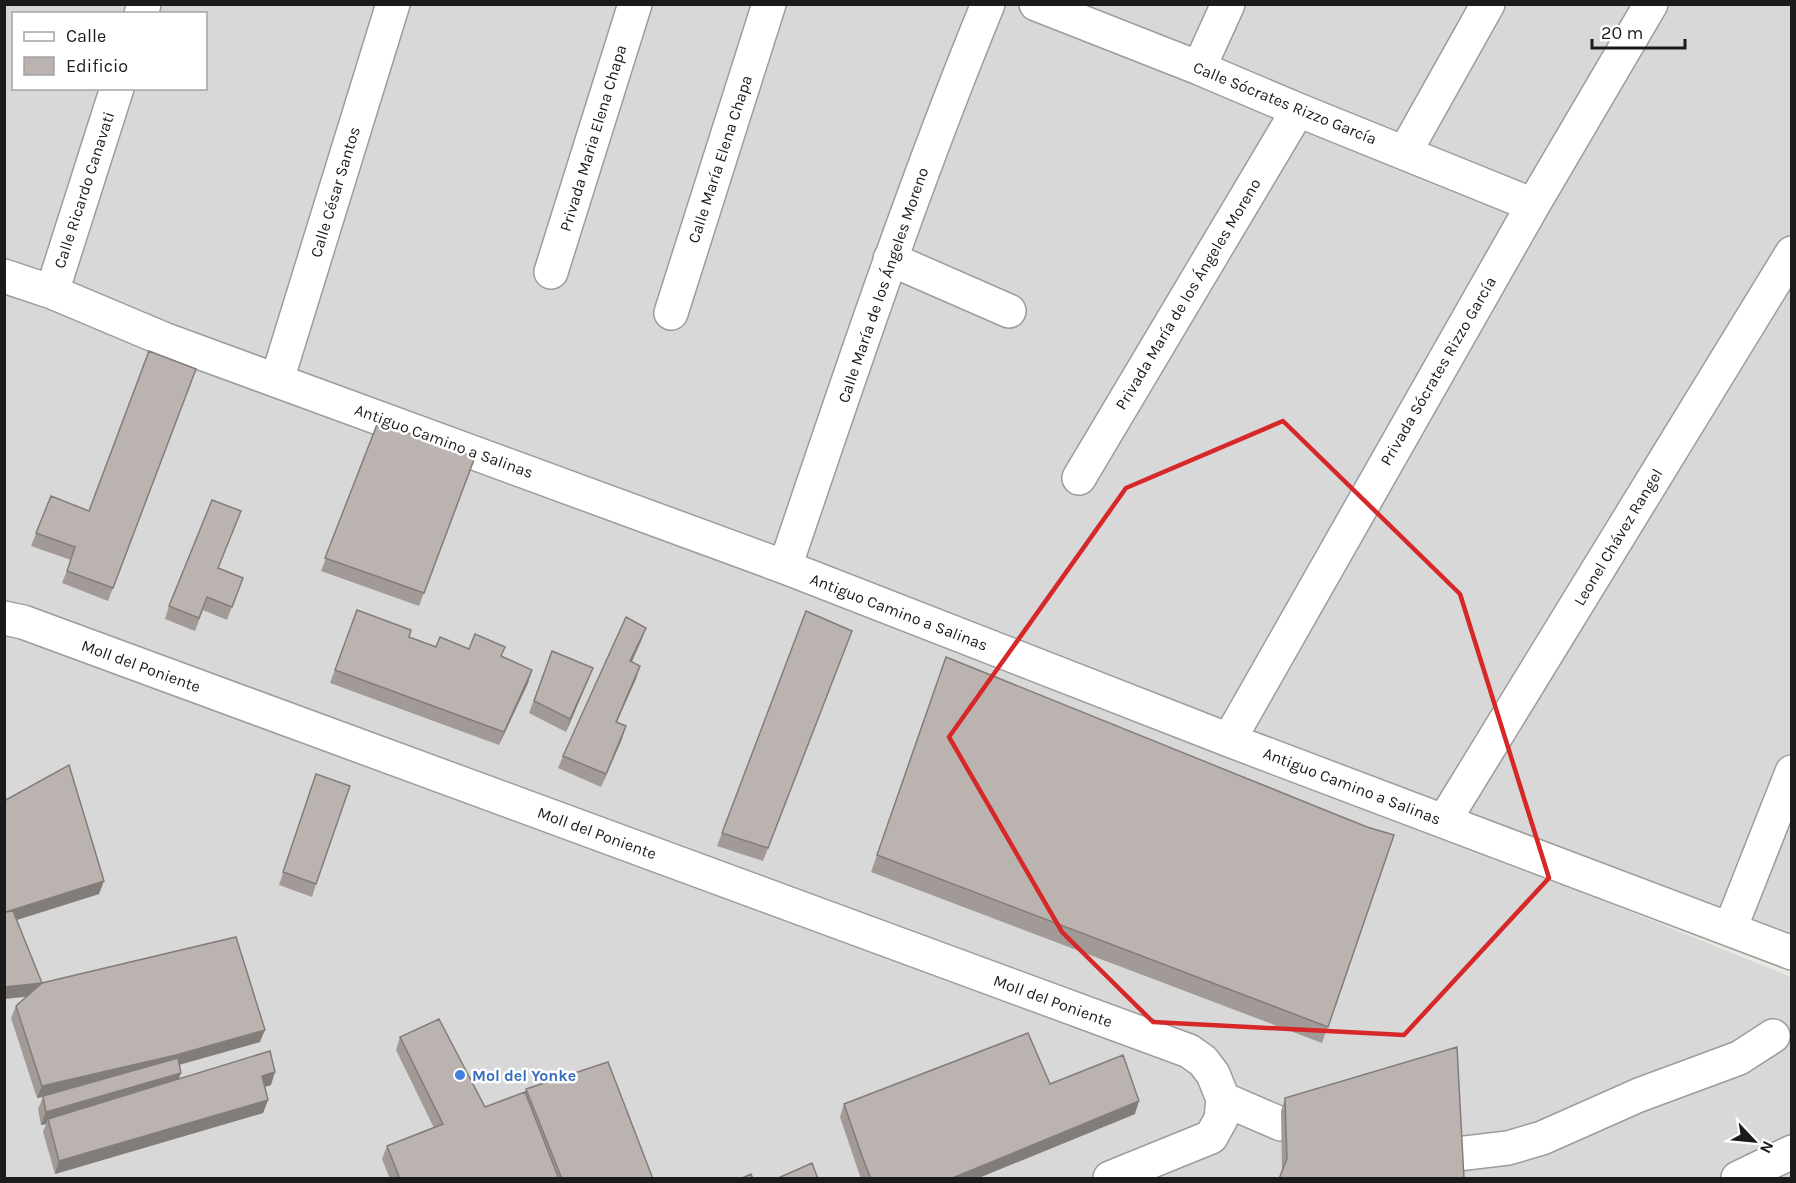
<svg xmlns="http://www.w3.org/2000/svg" width="1796" height="1183" viewBox="0 0 1796 1183" font-family="Karla,sans-serif">
	<style>
		.residential { fill: #d9d8d8; fill-rule: evenodd }
		.lines { fill: none; stroke-linecap: round; stroke-linejoin: round }
		.minor-casing { stroke: #9c9c9c; stroke-width: 36 }
		.minor { stroke: #fff; stroke-width: 33 }
		.wall { fill: #a19a96 }
		.shaded-wall { fill: #837d7a }
		.building { fill: #bbb3af; stroke: #837d7a; stroke-width: 1.5 }
		.marked { fill: none; stroke: #d62828; stroke-width: 4.5; stroke-linejoin: round }
		.shop-dot { fill: #3f7fe0; stroke: #fff; stroke-width: 2 }
		.labels { text-anchor: middle; dominant-baseline: central; stroke-width: 5; stroke-linejoin: round; paint-order: stroke }
		.street-label { font-size: 16px; fill: #1b1b1b; stroke: #fff }
		.shop-label { font-size: 16px; font-weight: bold; fill: #366cbe; stroke: #fff; text-anchor: start }
	</style>
	<rect width="100%" height="100%" fill="#ebe7e1"/>
	<!-- residential -->
	<path class="residential" d="M5,5H1791V961L1226,748L1791,977V1178H5ZM14,14H206V88H14Z"/>
	<g class="lines">
		<!-- minor casing -->
		<g class="minor-casing">
			<path id="minor" d="M1036,4L1199,68L1298,110L1533,205
				M141,14L144,4
				M1199,68L1228,4
				M1405,152L1488,4
				M890,259L1009,311
				M551,272L635,4
				M4,276L52,292L166,340L785,567L1229,740L1792,953
				M52,292L117,88
				M671,313L769,4
				M277,380L393,4
				M1079,478L1298,110
				M785,567C849,378 912,189 988,4
				M4,618L23,622L1189,1051L1203,1061L1213,1074L1223,1099L1221,1119L1211,1137L1110,1178
				M1229,740L1533,205L1651,4
				M1444,821L1792,253
				M1730,929L1792,772
				M1223,1099L1281,1124
				M1457,1154L1508,1148L1542,1138L1639,1095L1739,1058L1773,1036
				M1738,1178L1792,1152"/>
		</g>
		<!-- minor -->
		<use href="#minor" class="minor"/>
	</g>
	<!-- wall -->
	<path class="wall" d="M196,369L108,601L62,583L71,560L31,546L51,496L89,511Z
		M378,422L475,457L419,606L321,571Z
		M218,569L243,578L227,620L203,610L195,631L165,619L169,606Z
		M357,610L409,637L436,647L469,649L505,647L501,656L532,670L528,683L499,745L330,683Z
		M806,611L852,631L763,861L717,846Z
		M646,628L641,641L632,662L640,666L617,722L622,739L601,787L558,768L563,756Z
		M552,651L593,668L566,732L529,713Z
		M946,657L1367,827L1394,835L1322,1043L871,872Z
		M311,787L316,884L312,897L279,885Z
		M4,801L99,894L16,920L42,983L260,1042L179,1065L178,1079L271,1085L265,1087L268,1100L263,1113L55,1174L43,1132L46,1124L41,1125L38,1109L43,1097L37,1098L11,1018L16,1006L26,997L4,999Z
		M400,1037L485,1107L525,1092L526,1089L653,1179H390L382,1159L387,1146L434,1128L396,1050Z
		M1457,1047L1282,1170L1281,1111L1285,1098Z
		M1050,1084L1135,1114L976,1179H861L840,1117L844,1104Z"/>
	<!-- shaded-wall -->
	<path class="shaded-wall" d="M646,628L641,641L626,674L630,661Z
		M640,666L636,679L611,735L616,722Z
		M593,668L588,681L566,732L570,719Z
		M532,670L528,683L499,745L504,732Z
		M626,726L622,739L601,787L606,774Z
		M104,881L99,894L4,924L6,912Z
		M42,983L37,995L4,999V987Z
		M265,1030L260,1042L171,1067L37,1098L42,1086Z
		M275,1072L271,1085L257,1089L262,1076Z
		M181,1073L176,1086L48,1119L46,1124L41,1125L46,1112Z
		M268,1100L263,1113L55,1174L59,1161Z
		M1139,1101L1135,1114L976,1179H950Z"/>
	<!-- building -->
	<path class="building" d="M149,351L196,369L113,588L67,571L75,547L36,533L51,496L89,511Z
		M378,422L475,457L424,593L325,558Z
		M212,500L241,511L218,568L243,578L232,607L207,597L199,618L169,606Z
		M357,610L411,630L409,637L436,647L440,637L469,649L475,634L505,647L501,656L532,670L504,732L335,670Z
		M806,611L852,631L768,848L722,833Z
		M626,617L646,628L630,661L640,666L616,722L626,726L606,774L563,756Z
		M552,651L593,668L570,719L534,701Z
		M946,657L1367,827L1394,835L1328,1027L877,855Z
		M69,765L104,881L6,912L13,911L42,983L4,987V801Z
		M316,774L350,786L316,884L283,872Z
		M236,937L265,1030L176,1055L42,1086L16,1006L42,983Z
		M439,1019L485,1107L525,1092L559,1179H400L387,1146L443,1124L400,1037Z
		M1028,1033L1050,1084L1123,1055L1139,1101L950,1179H871L862,1156L844,1104Z
		M1457,1047L1464,1179H1279L1287,1158L1285,1098Z
		M270,1051L275,1072L262,1076L268,1100L59,1161L48,1119Z
		M178,1058L181,1073L46,1112L43,1096Z
		M608,1062L653,1179H562L526,1089Z
		M812,1163L818,1179H776Z
		M751,1174L753,1179H740Z"/>
	<!-- marked area -->
	<path class="marked" d="M1283,421L1460,594L1549,878L1404,1035L1153,1022L1062,932L949,737L1126,488Z"/>
	<!-- markers -->
	<circle class="shop-dot" cx="460" cy="1075" r="6"/>
	<g class="labels">
		<!-- street labels -->
		<g class="street-label">
			<text transform="translate(1285 103) rotate(22)">Calle Sócrates Rizzo García</text>
			<text transform="translate(593 138) rotate(-73)">Privada Maria Elena Chapa</text>
			<text transform="translate(720 159) rotate(-72)">Calle María Elena Chapa</text>
			<text transform="translate(84 190) rotate(-72)">Calle Ricardo Canavati</text>
			<text transform="translate(335 192) rotate(-73)">Calle César Santos</text>
			<text transform="translate(883 285) rotate(-71)">Calle María de los Ángeles Moreno</text>
			<text transform="translate(1188 294) rotate(-59)">Privada María de los Ángeles Moreno</text>
			<text transform="translate(1438 371) rotate(-60)">Privada Sócrates Rizzo García</text>
			<text transform="translate(444 441) rotate(20)">Antiguo Camino a Salinas</text>
			<text transform="translate(1618 537) rotate(-59)">Leonel Chávez Rangel</text>
			<text transform="translate(899 612) rotate(21)">Antiguo Camino a Salinas</text>
			<text transform="translate(141 666) rotate(20)">Moll del Poniente</text>
			<text transform="translate(1352 786) rotate(21)">Antiguo Camino a Salinas</text>
			<text transform="translate(597 833) rotate(20)">Moll del Poniente</text>
			<text transform="translate(1053 1001) rotate(20)">Moll del Poniente</text>
		</g>
		<!-- shop labels -->
		<g class="shop-label">
			<text x="472" y="1075">Mol del Yonke</text>
		</g>
	</g>
	<!-- border -->
	<rect width="1796" height="1183" fill="none" stroke="#1b1b1b" stroke-width="12"/>
	<!-- legend -->
	<rect x="12" y="12" width="195" height="78" fill="#ffffff" stroke="#a4a4a4" stroke-width="1.5"/>
	<rect x="24" y="32" width="30" height="9" fill="#ffffff" stroke="#a4a4a4" stroke-width="1.5"/>
	<text x="66" y="42" font-size="18" fill="#1b1b1b">Calle</text>
	<rect x="24" y="57" width="30" height="18" fill="#bbb3af" stroke="#a4a4a4" stroke-width="1.5"/>
	<text x="66" y="72" font-size="18" fill="#1b1b1b">Edificio</text>
	<!-- north arrow -->
	<g transform="translate(1754 1141) rotate(116)" stroke="#ffffff" stroke-width="4.5" paint-order="stroke">
	<path d="M0-4.5L10 22L0 15L-10 22Z" fill="#1b1b1b"/>
	<text y="-9" font-size="16" font-weight="bold" text-anchor="middle" fill="#1b1b1b">N</text>
	</g>
	<!-- scale -->
	<path d="M1592 39v9h93v-9" fill="none" stroke="#1b1b1b" stroke-width="3"/>
	<text x="1601" y="39" font-size="18" fill="#1b1b1b" stroke="#ffffff" stroke-width="4.5" paint-order="stroke">20 m</text>
</svg>
